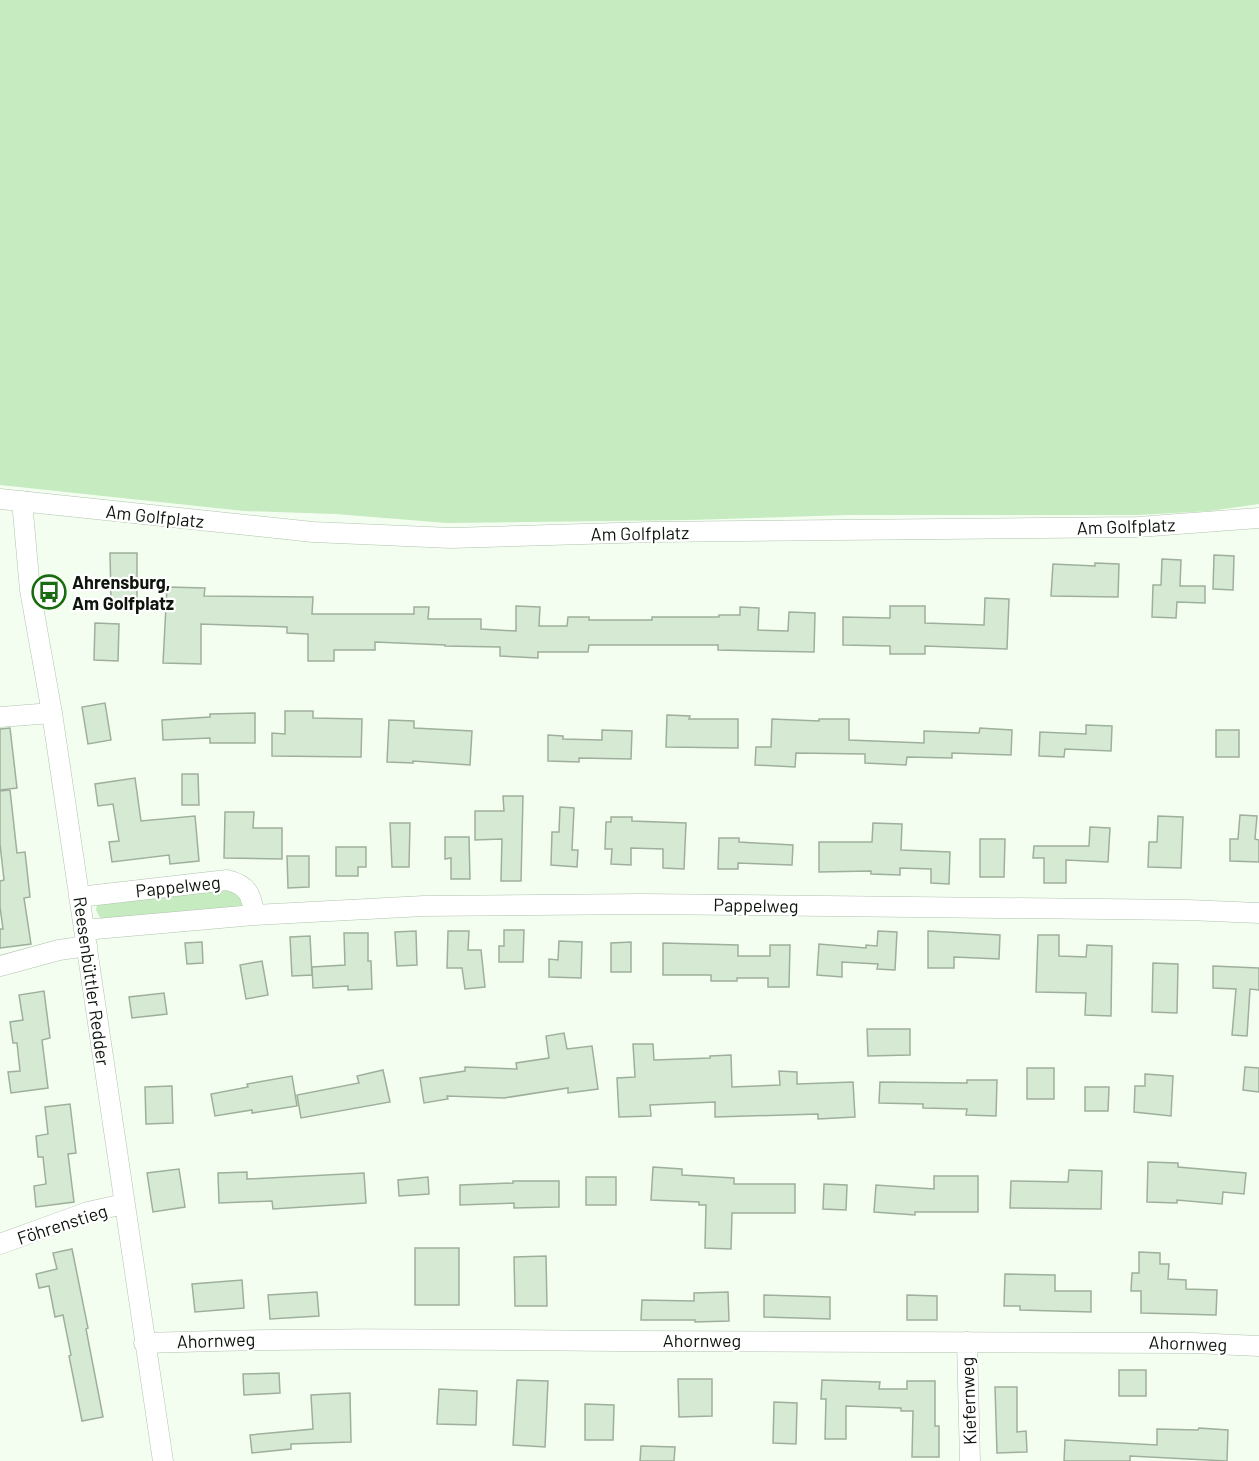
<svg xmlns="http://www.w3.org/2000/svg" width="1259" height="1461" viewBox="0 0 1259 1461" font-family="Barlow,sans-serif">
	<style>
		.green { fill: #c6ebc0 }
		.building { fill: #d6e9d3; stroke: #9eb09b; stroke-width: 1.5 }
		.lines { fill: none; stroke-linecap: round; stroke-linejoin: round }
		.minor-casing { stroke: #b0c3ad; stroke-width: 21 }
		.minor { stroke: #fff; stroke-width: 20 }
		.labels { text-anchor: middle; dominant-baseline: central; stroke-width: 4.5; stroke-linejoin: round; paint-order: stroke }
		.street-label { font-size: 18px; fill: #0e150d; stroke: #fff }
		.poi-label { font-size: 18px; font-weight: bold; fill: #0e150d; stroke: #fff; text-anchor: start }
	</style>
	<rect width="100%" height="100%" fill="#f3fef1"/>
	<!-- green -->
	<path class="green" d="M0,0H1259V504L1210,511L1138,515H848L689,520L447,523L335,514L244,511L0,485Z
		M228,886L241,890L244,906L101,920L96,910L97,905Z"/>
	<!-- building -->
	<path class="building" d="M110,553H137V599L111,600Z
		M1214,555L1234,556L1233,590L1213,589Z
		M1162,559L1181,560L1180,586H1205V603L1177,602L1176,618L1152,617L1153,585H1161Z
		M1095,563L1119,564L1118,597L1051,596L1053,564L1095,566Z
		M167,587L205,588L204,596L313,597L312,614H414V607H429L428,619H481V629L516,631V606L540,607L539,626H567L568,617H589V620H652V617H719V615H740V607L759,608L758,630L788,631L789,612L815,613L814,652L718,650V645H589L588,652H538V658L500,656V647L445,646V645L375,642V650H334V661H308V634L287,633V627L201,624V664L163,663Z
		M985,598L1009,599L1007,649L925,646V654H890V646L843,645V617L890,618V606H925V623L984,625Z
		M95,623L119,624L118,661L94,660Z
		M105,703L111,740L88,744L82,707Z
		M285,711H313V718L362,719L361,757L272,756V733L285,734Z
		M255,713V743H210V738L163,740L162,720L210,717V714Z
		M667,715L690,716L689,719H738V748L666,747Z
		M772,719L819,721V719H849V740L924,743V731L979,733L980,728L1012,730L1011,755L952,753V758L907,757L906,765L865,763V754L796,753L795,767L755,765L756,747H771Z
		M389,720L414,721V728L472,731L470,765L413,761V763L387,762Z
		M1086,725L1112,726L1111,751L1065,749L1064,757L1039,756L1040,732L1086,734Z
		M10,728L17,788L0,790V729Z
		M602,730L632,731L631,759L579,758V762L548,761V735L563,736V739L602,740Z
		M1216,730H1239V757H1216Z
		M182,774H198L199,805H182Z
		M135,778L141,821L195,816L199,861L170,864L169,855L112,862L109,842L119,841L113,804L98,806L95,784Z
		M10,790L17,853L25,852L30,897L24,898L31,944L0,948V929H3L0,907V881L4,880L0,844V791Z
		M503,796H523L521,881H501L502,839L475,840V811H504Z
		M560,807L574,808L572,850H578L577,867L551,865L552,832H559Z
		M225,812H254L253,828H282V859L224,858Z
		M1240,815L1257,816L1255,839L1259,840V862L1230,861V839H1238Z
		M1158,816L1183,817L1181,868L1148,867L1149,842H1157Z
		M611,817H632V821L686,823L684,869L663,868V849L631,848V865L611,864L612,849H605L606,822H611Z
		M390,823H410L409,867H392Z
		M873,823L902,824L901,850L950,852L949,884L931,883V869L900,868V875L871,874V871L819,872V842H872Z
		M1090,827L1110,828L1108,862L1066,860V883H1044V858H1033L1034,846H1089Z
		M445,837H469L470,879H451V858L445,859Z
		M719,838H739V842L793,845L792,865L738,863V869H718Z
		M980,839H1005L1004,877H980Z
		M336,847H366V867H358V876H336Z
		M287,856H309V887L288,888Z
		M504,930H524L523,962H499V946H504Z
		M416,931L417,965L397,966L395,932Z
		M448,931H469L468,950H481L485,987L465,989L462,968H447Z
		M878,931L897,932L895,970L877,969L878,964L842,962V977L817,975L819,944L866,948V945L877,946Z
		M928,931L1000,935L999,959L954,957V968H928Z
		M344,933H368V961H371L372,989L348,990V986L313,988L312,967L345,965Z
		M1038,935H1059V956L1086,957L1087,945L1112,946L1111,1016L1085,1015L1086,993L1036,992Z
		M310,936L312,975L292,976L290,937Z
		M559,941L582,942L581,978L549,977V959L558,960Z
		M202,942L203,963L187,964L185,943Z
		M631,942V972H611V943Z
		M663,943L738,945V956H770V945H790L789,987H768V978H737V981H711V975H663Z
		M262,961L268,995L246,999L240,965Z
		M1153,963L1178,964L1177,1013L1152,1012Z
		M1213,966L1259,968V990L1250,989L1247,1036L1232,1035L1236,989L1213,988Z
		M44,991L50,1038L42,1040L48,1088L11,1093L8,1072L20,1071L17,1043H13L10,1022L23,1020L19,995Z
		M164,993L167,1014L132,1018L129,997Z
		M867,1029H910V1055L868,1056Z
		M564,1033L567,1049L592,1046L598,1089L568,1093V1088L504,1098L447,1096L448,1099L424,1103L420,1078L465,1071V1067L517,1069L516,1063L549,1058L546,1036Z
		M633,1044H653L654,1060L710,1058V1056L731,1055L732,1087L780,1085L779,1071L797,1072V1084L853,1082L855,1117L818,1119V1114L715,1117V1102L650,1105L651,1116L619,1117L617,1078L635,1077Z
		M1245,1067L1259,1068V1092L1243,1090Z
		M1027,1068H1054V1099H1027Z
		M383,1070L390,1102L301,1118L297,1095L359,1083L357,1076Z
		M1145,1074L1173,1076L1171,1116L1134,1112L1135,1086H1145Z
		M292,1076L297,1106L252,1113V1110L215,1116L211,1094L248,1087L247,1084Z
		M967,1080H997L996,1116L966,1115L967,1109L923,1108V1104L879,1103L880,1082L967,1083Z
		M172,1086L173,1123L146,1124L145,1087Z
		M1085,1087H1109L1108,1111H1085Z
		M70,1104L76,1153L68,1154L74,1202L36,1207L34,1186L46,1184L43,1157H38L36,1136L48,1134L45,1107Z
		M1148,1162L1178,1163V1167L1246,1173L1244,1194L1223,1192L1222,1204L1177,1200V1203L1147,1202Z
		M653,1167L682,1169V1175L734,1178V1184H795V1213H732L731,1249L705,1248L706,1205H699V1202L651,1200Z
		M179,1169L185,1207L153,1212L147,1173Z
		M1069,1170L1102,1171L1101,1209L1010,1208L1011,1181L1068,1182Z
		M247,1172V1179L364,1173L366,1203L273,1209L272,1201L219,1203L218,1173Z
		M934,1176H978V1212H915V1215L874,1212L876,1185L934,1189Z
		M428,1177L429,1194L399,1196L398,1180Z
		M586,1177H616V1205H586Z
		M513,1181H559V1207L514,1208V1203L460,1205V1185L513,1183Z
		M824,1184L847,1185L846,1210L823,1209Z
		M415,1248H459V1305H415Z
		M72,1249L88,1328L86,1329L103,1417L82,1421L69,1356L71,1355L63,1315L55,1317L49,1286L39,1288L36,1274L57,1269L53,1253Z
		M1139,1252L1160,1253V1264H1169L1168,1279L1186,1280V1289L1217,1290L1216,1315L1141,1313V1291H1131L1132,1273H1139Z
		M546,1256L547,1306H515L514,1257Z
		M1005,1274L1055,1275V1291H1091V1312L1020,1310V1306H1004Z
		M242,1280L244,1308L195,1312L192,1284Z
		M317,1292L319,1316L270,1319L268,1295Z
		M728,1292L729,1321L695,1322V1320H641L642,1300L694,1301V1293Z
		M764,1295L830,1297V1319L764,1317Z
		M907,1295L937,1296V1320H907Z
		M1119,1370H1146V1396H1119Z
		M279,1373L280,1393L244,1395L243,1374Z
		M678,1379H712V1416L679,1417Z
		M517,1380L548,1381L545,1447L513,1445Z
		M822,1380L880,1382L879,1389H907V1381H935V1426H939V1457H912L913,1411H901V1408L846,1406V1439H825L826,1399H821Z
		M995,1387H1017V1432L1026,1431L1027,1452L997,1453Z
		M439,1389L477,1391L476,1425L437,1424Z
		M350,1393L351,1442L291,1444V1449L252,1453L250,1435L313,1429L311,1395Z
		M774,1402L797,1403L796,1444L773,1443Z
		M585,1404L614,1405L613,1440H585Z
		M1199,1428L1228,1430L1227,1461L1130,1456V1461H1064L1065,1440L1157,1445V1429L1198,1430Z
		M641,1446L675,1447L674,1461H640Z"/>
	<g class="lines">
		<!-- minor casing -->
		<g class="minor-casing">
			<path id="minor" d="M0,499L313,532L451,538L651,532L1138,527L1259,518
				M22,501L30,590L52,713L163,1461
				M0,717L52,713
				M79,897L227,880C248,885 252,895 254,915
				M84,930L254,915L424,906L642,904L1188,910L1259,913
				M0,966L59,950L87,946
				M0,1244L88,1212L124,1204
				M967,1342L970,1461
				M144,1343C304,1337 464,1340 624,1341C813,1341 1003,1341 1193,1343L1259,1346"/>
		</g>
		<!-- minor -->
		<use href="#minor" class="minor"/>
	</g>
	<!-- icons -->
	<defs>
		<g id="bus-ring" transform="scale(1.725)"><circle r="9.5" fill="#fff" stroke="#196b0f" stroke-width="1.5"/><path d="M-5-6H5V4H4V6H2V4H-2V6H-4V4H-5ZM-3.5-4V0h7V-4ZM-3.5 1.2v1.5H-2V1.2ZM2 1.2v1.5H3.5V1.2Z" fill="#196b0f"/></g>
	</defs>
	<g fill-rule="evenodd">
		<use href="#bus-ring" x="49" y="592"/>
	</g>
	<g class="labels">
		<!-- street labels -->
		<g class="street-label">
			<text transform="translate(155 516) rotate(6)">Am Golfplatz</text>
			<text transform="translate(1126 526) rotate(-2)">Am Golfplatz</text>
			<text transform="translate(640 533) rotate(-1)">Am Golfplatz</text>
			<text transform="translate(178 886) rotate(-6)">Pappelweg</text>
			<text transform="translate(756 905) rotate(1)">Pappelweg</text>
			<text transform="translate(92 981) rotate(82)">Reesenbüttler Redder</text>
			<text transform="translate(62 1224) rotate(-18)">Föhrenstieg</text>
			<text transform="translate(216 1340) rotate(-2)">Ahornweg</text>
			<text x="702" y="1340">Ahornweg</text>
			<text transform="translate(1188 1343) rotate(2)">Ahornweg</text>
			<text transform="translate(968 1401) rotate(-92)">Kiefernweg</text>
		</g>
		<!-- poi labels -->
		<g class="poi-label">
			<text x="72" y="582">Ahrensburg,<tspan x="72" dy="21">Am Golfplatz</tspan></text>
		</g>
	</g>
</svg>
